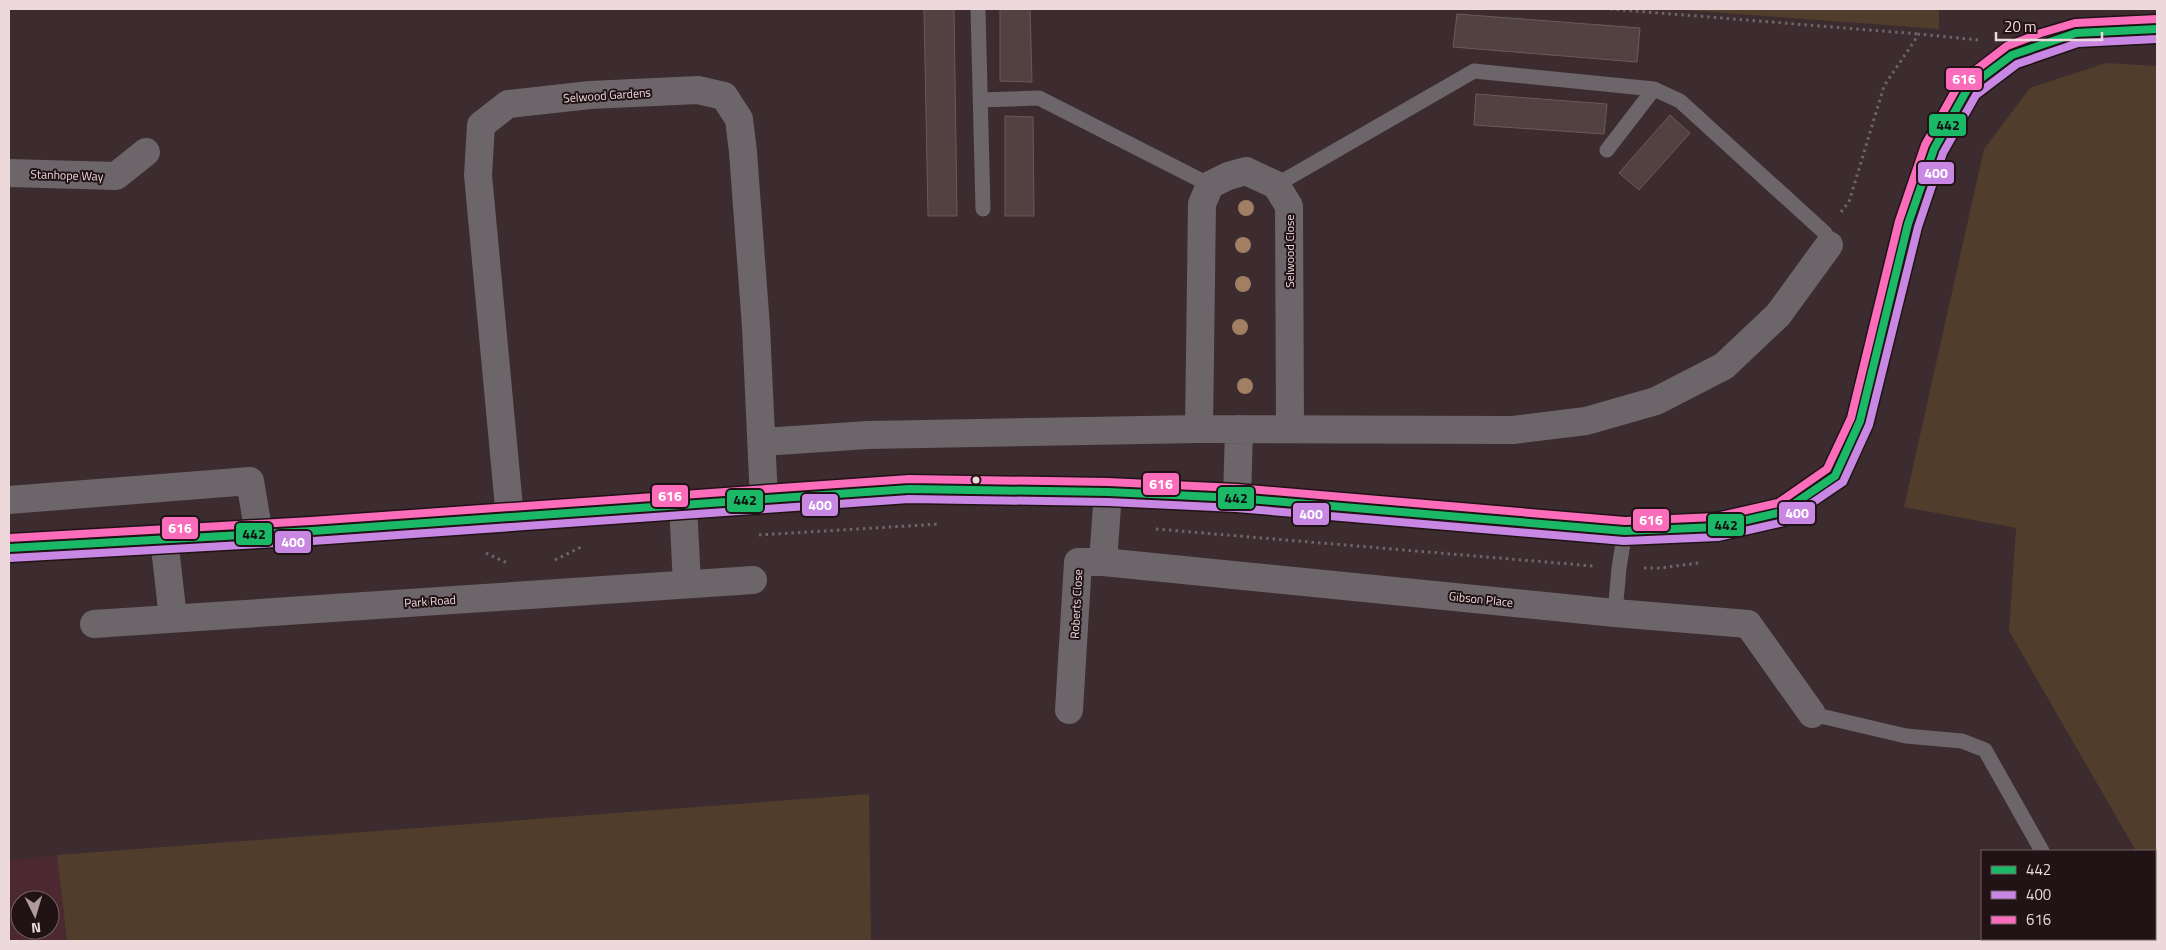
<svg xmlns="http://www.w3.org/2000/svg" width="2166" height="950" viewBox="0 0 2166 950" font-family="'Titillium Web',sans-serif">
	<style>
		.built { fill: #4c2831; fill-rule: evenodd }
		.green { fill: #503d2c }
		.building { fill: #514241; stroke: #6a5b5b }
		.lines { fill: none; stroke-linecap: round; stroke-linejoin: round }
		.path { stroke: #6d6568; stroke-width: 3; stroke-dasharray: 2.5 4; stroke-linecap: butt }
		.lane { stroke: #6c6569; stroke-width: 15 }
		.street { stroke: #6c6569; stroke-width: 28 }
		.secondary { stroke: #6f666b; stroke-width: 28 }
		.bus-1-casing { stroke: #201215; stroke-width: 11 }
		.bus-2-casing { stroke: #201215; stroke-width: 11 }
		.bus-3-casing { stroke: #201215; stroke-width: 11 }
		.bus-1 { stroke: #1ab867; stroke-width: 8 }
		.bus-2 { stroke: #c787e3; stroke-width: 8 }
		.bus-3 { stroke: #fb6dba; stroke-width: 8 }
		.tree { fill: #a17f63 }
		.bus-dot { fill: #edd8db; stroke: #201215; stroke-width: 2 }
		.labels { text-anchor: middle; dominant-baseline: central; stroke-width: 4; stroke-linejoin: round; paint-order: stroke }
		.street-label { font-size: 12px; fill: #edd8db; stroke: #201215 }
		.line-badge { stroke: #201215; stroke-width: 2 }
		.badge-label { font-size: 14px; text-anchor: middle; font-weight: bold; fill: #fff }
		.pale-badge-label { font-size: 14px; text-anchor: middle; font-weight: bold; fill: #111 }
	</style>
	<rect width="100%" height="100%" fill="#3c2b2f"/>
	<!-- built -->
	<path class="built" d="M57,855L67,941H9V860ZM20,900H50V930H20Z"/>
	<!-- green -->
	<path class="green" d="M1671,9H1939V29Z
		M2106,63L2157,66V889L2155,884V851H2136L2009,631L2016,528L1904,507L1984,149L2030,88Z
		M869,794L871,941H67L57,855Z"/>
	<!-- building -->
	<path class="building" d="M924,9H954L957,216H928Z
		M1000,9H1030L1032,82L1000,81Z
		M1457,14L1640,28L1637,62L1453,47Z
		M1476,94L1607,104L1604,134L1474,125Z
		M1670,115L1690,133L1639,190L1619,173Z
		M1005,116L1033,117L1034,216H1005Z"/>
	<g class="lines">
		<!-- path -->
		<path class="path" d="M1610,9L1919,34
			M1841,212L1849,202L1884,86L1919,34L1978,40
			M1156,529L1593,566
			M759,535L940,524
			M486,553L507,563
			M555,560L583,546
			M1644,568H1661L1698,563"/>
		<!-- lane -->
		<path class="lane" d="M978,9L983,209
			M1654,89L1680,101L1825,233L1829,245
			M980,100L1039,98L1210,185
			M1276,185L1474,71L1654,89L1607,150
			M1615,613L1619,568L1625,531
			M1812,714L1906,736L1962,741L1985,750L2042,851"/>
		<!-- street -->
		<path class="street" d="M9,173L116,176L146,152
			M1199,429L1202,204L1210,185L1228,176L1246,171L1276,185L1289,206L1290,429
			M762,442L868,435L1199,429L1513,430L1586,421L1656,401L1724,366L1778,315L1829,245
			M1237,498L1239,429
			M9,500L250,481L259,534
			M683,505L687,584
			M510,518L478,175L481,125L508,104L590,95L698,90L724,96L739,119L743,152L756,327L764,500
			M164,539L173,618
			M1103,562L1615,613L1748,624L1812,714
			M94,624L753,580
			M1069,710L1078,562H1103L1108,492"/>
		<!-- secondary -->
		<path class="secondary" d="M9,548L312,531L909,489L1108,492L1237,498L1625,531L1717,527L1782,512L1835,476L1860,421L1908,224L1934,149L1968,88L2012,55L2044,43L2076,33L2157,29"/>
		<!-- bus-1 casing -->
		<g class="bus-1-casing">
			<path id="bus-1" d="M9,548L312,531L909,489L1108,492L1237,498L1625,531L1717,527L1782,512L1835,476L1860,421L1908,224L1934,149L1968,88L2012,55L2076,33L2157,29"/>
		</g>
		<!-- bus-2 casing -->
		<g class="bus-2-casing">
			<path id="bus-2" d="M10,558L313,541L909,499L1108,502L1236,508L1624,541L1718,537L1784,522L1843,482L1869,425L1918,227L1943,153L1976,95L2017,64L2078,43L2157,39"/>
		</g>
		<!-- bus-3 casing -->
		<g class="bus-3-casing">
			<path id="bus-3" d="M9,538L311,521L909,479L1108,482L1237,488L1625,521L1716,517L1778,503L1827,469L1851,418L1899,221L1925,145L1960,82L2007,46L2041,33L2075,23L2157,19"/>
		</g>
		<!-- bus-1 -->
		<use href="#bus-1" class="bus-1"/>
		<!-- bus-2 -->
		<use href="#bus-2" class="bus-2"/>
		<!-- bus-3 -->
		<use href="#bus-3" class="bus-3"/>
	</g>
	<!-- trees -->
	<g class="tree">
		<circle cx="1246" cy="208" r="8"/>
		<circle cx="1243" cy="245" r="8"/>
		<circle cx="1243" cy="284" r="8"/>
		<circle cx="1240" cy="327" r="8"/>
		<circle cx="1245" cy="386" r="8"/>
	</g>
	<!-- markers -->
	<circle class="bus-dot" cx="976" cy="480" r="4.5"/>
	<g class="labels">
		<!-- street labels -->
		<g class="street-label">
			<text transform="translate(607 95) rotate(-4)">Selwood Gardens</text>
			<text transform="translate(67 175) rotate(2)">Stanhope Way</text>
			<text transform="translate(1289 251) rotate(-90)">Selwood Close</text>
			<text transform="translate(1481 599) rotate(6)">Gibson Place</text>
			<text transform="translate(430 601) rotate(-4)">Park Road</text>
			<text transform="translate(1076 604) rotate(-87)">Roberts Close</text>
		</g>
	</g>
	<g class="line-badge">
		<rect x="1945" y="67" width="38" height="24" rx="5" fill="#fb6dba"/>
		<rect x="1928" y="113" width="39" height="24" rx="5" fill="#1ab867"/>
		<rect x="1917" y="161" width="38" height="24" rx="5" fill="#c787e3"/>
		<rect x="1142" y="472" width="38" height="24" rx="5" fill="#fb6dba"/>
		<rect x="651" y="484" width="38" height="24" rx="5" fill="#fb6dba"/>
		<rect x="1217" y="486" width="38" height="24" rx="5" fill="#1ab867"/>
		<rect x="726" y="489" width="38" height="24" rx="5" fill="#1ab867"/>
		<rect x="801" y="493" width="38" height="24" rx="5" fill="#c787e3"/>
		<rect x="1778" y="501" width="38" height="24" rx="5" fill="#c787e3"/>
		<rect x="1292" y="502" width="38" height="24" rx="5" fill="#c787e3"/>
		<rect x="1632" y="508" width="38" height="24" rx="5" fill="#fb6dba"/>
		<rect x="1707" y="513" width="38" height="24" rx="5" fill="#1ab867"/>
		<rect x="161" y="516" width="38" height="24" rx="5" fill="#fb6dba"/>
		<rect x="235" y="522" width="38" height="24" rx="5" fill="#1ab867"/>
		<rect x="274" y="530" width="38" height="24" rx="5" fill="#c787e3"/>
	</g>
	<g class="badge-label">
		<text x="1964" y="84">616</text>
		<text x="1936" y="178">400</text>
		<text x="1161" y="489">616</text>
		<text x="670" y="501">616</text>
		<text x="820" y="510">400</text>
		<text x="1797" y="518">400</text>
		<text x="1311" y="519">400</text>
		<text x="1651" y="525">616</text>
		<text x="180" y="533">616</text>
		<text x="293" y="547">400</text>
	</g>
	<g class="pale-badge-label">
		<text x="1948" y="130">442</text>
		<text x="1236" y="503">442</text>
		<text x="745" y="505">442</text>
		<text x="1726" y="530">442</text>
		<text x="254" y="539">442</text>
	</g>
	<!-- border -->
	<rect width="2166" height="950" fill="none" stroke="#edd8db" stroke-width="20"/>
	<!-- legend -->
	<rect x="1981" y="850" width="175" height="90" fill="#201215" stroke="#726164"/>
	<rect x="1991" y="866" width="25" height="8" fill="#1ab867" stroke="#726164"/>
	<text x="2026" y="875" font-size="15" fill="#edd8db">442</text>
	<rect x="1991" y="891" width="25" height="8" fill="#c787e3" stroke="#726164"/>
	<text x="2026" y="900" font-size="15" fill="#edd8db">400</text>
	<rect x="1991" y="916" width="25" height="8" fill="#fb6dba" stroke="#726164"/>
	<text x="2026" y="925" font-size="15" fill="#edd8db">616</text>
	<!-- north arrow -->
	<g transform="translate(35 915) rotate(175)"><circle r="24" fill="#201215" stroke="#726164"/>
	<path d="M0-4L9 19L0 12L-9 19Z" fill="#af9b9f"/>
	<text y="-8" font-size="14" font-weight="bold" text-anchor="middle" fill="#edd8db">N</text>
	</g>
	<!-- scale -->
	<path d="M1996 32v8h106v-8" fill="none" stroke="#edd8db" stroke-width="2.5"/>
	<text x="2004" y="32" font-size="15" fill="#edd8db" stroke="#201215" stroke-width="4" paint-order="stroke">20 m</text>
</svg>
